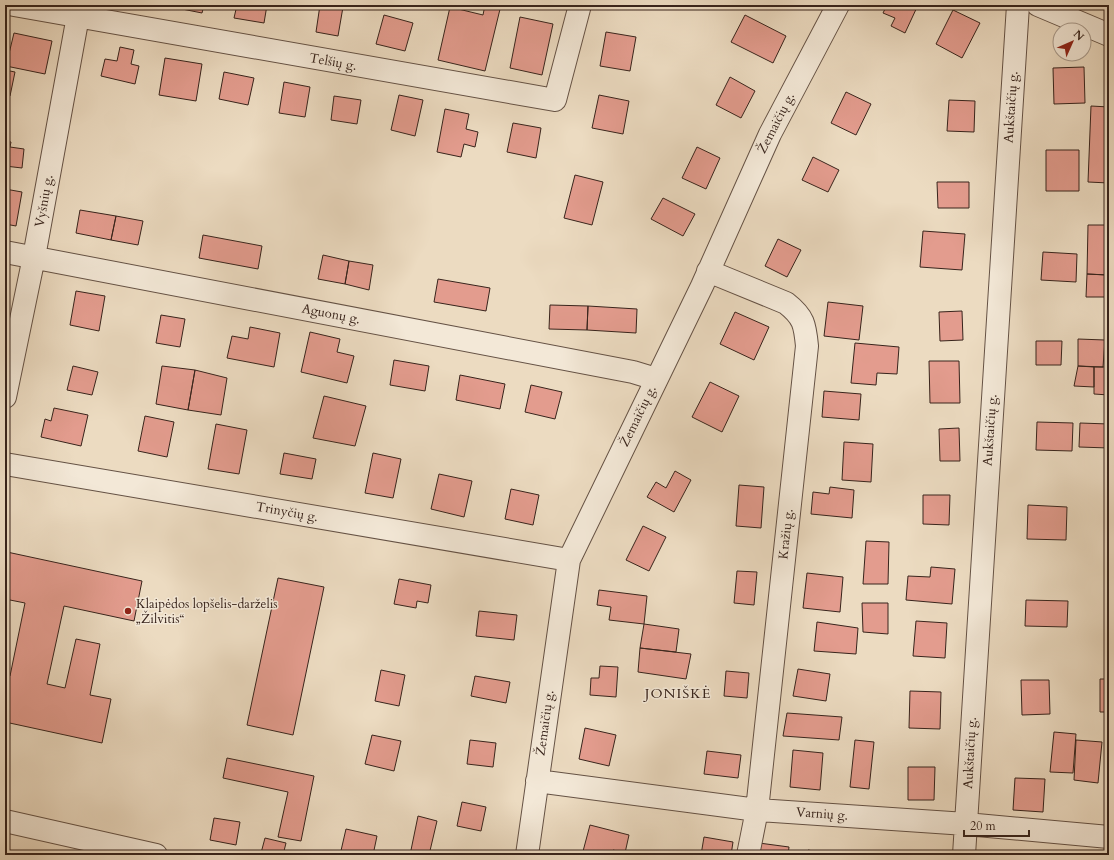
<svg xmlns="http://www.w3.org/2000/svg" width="1114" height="860" viewBox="0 0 1114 860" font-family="Cardo,serif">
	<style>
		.building { fill: #e39c8e; stroke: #38241c }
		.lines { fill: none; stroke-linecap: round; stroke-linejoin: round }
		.minor-casing { stroke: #655245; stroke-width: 24 }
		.minor { stroke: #f3e8d7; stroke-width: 22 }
		.poi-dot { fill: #8f2418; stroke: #f3e8d7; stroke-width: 1.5 }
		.labels { text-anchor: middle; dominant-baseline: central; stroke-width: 3; stroke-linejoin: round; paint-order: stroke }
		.street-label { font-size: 13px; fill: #38241c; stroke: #f3e8d7 }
		.poi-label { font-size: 13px; fill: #38241c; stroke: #f3e8d7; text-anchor: start }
		.neighbourhood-label { font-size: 14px; letter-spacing: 1px; fill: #38241c; stroke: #f3e8d7 }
	</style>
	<rect width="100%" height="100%" fill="#ecdbc1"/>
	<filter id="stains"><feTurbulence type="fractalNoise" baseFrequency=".005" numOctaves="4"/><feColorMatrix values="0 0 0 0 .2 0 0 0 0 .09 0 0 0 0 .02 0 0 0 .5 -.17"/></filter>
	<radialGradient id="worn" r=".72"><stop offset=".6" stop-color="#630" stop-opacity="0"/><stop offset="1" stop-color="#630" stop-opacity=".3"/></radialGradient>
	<!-- building -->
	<path class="building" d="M178,5H204L202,13L177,8Z
		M237,5H267L264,23L234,18Z
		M320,5L343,7L338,36L316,32Z
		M485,5H501L485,71L438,60L450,7L483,15Z
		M887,5H918L905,33L891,26L895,18L883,13Z
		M953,10L980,23L962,58L936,44Z
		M384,15L413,23L405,51L376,44Z
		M745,15L786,36L773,63L731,42Z
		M520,17L553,24L542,75L510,68Z
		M606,32L636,37L630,71L600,66Z
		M14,33L52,41L45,74L6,66Z
		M120,47L134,50L131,64L139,66L135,84L101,76L105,59L117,61Z
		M165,58L202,64L196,101L159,95Z
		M1084,67L1085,103L1054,104L1053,68Z
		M5,70L15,72L10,96L5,95Z
		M224,72L254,78L248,105L219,99Z
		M730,77L755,91L741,118L716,105Z
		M284,82L310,87L305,117L279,113Z
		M846,92L871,104L856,135L831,123Z
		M399,95L423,100L415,136L391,130Z
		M599,95L629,101L623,134L592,128Z
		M334,96L361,100L357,124L331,120Z
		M949,100L975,101L974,132L947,131Z
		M1091,106L1109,107V183L1088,182Z
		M445,109L469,114L466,129L478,132L475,147L464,144L461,157L437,152Z
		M513,123L541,128L536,158L507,152Z
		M5,141L11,142L10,147L24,149L22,168L5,166Z
		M697,147L720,158L706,189L682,178Z
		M1046,150H1079V191H1046Z
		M813,157L839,170L828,192L802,180Z
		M575,175L603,182L592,225L564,218Z
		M937,182H969V208H938Z
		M5,189L22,192L16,226L5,224Z
		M663,198L695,214L683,236L651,219Z
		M80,210L116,216L111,240L76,233Z
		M116,216L143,221L138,245L111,240Z
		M1088,225H1108L1106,275L1087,274Z
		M923,231L965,234L962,270L920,267Z
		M203,235L262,246L258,269L199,258Z
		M778,239L801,250L787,277L765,266Z
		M1043,252L1077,254L1076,282L1041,280Z
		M323,255L349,261L345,284L318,279Z
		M349,261L373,265L369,290L345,284Z
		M1087,274L1109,275V297H1086Z
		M438,279L490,288L486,311L434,302Z
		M76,291L105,296L99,331L70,325Z
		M828,302L863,306L859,340L824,336Z
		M550,305L588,306L587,330L549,329Z
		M588,306L637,309L636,333L587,330Z
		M962,311L963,340L940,341L939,312Z
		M735,312L769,327L754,360L720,344Z
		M161,315L185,319L180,347L156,343Z
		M250,327L280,333L274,367L227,358L232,336L248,339Z
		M310,332L340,339L337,352L354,356L347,383L301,372Z
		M1078,339L1105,340L1103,367L1078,366Z
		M1036,341H1062L1061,365H1036Z
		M855,343L899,347L897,374L877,373L876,385L851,383Z
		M394,360L429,366L425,391L390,385Z
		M929,361H959L960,403H930Z
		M73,366L98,372L92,395L67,390Z
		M162,366L195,370L188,410L156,404Z
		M1078,366L1094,367V387L1074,386Z
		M1094,367H1109V395L1094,394Z
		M195,370L227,378L221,415L188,410Z
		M460,375L505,384L500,409L456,400Z
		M710,382L739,396L722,432L692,417Z
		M531,385L562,392L555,419L525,412Z
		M824,391L861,394L859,420L822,417Z
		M324,396L366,406L355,446L313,438Z
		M54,408L88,415L81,446L41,437L45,419L51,421Z
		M145,416L174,422L167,457L138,451Z
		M1037,422L1073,423L1072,451L1036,450Z
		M1080,423L1109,424V448L1079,447Z
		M216,424L247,430L239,474L208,469Z
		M959,428L960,461H940L939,429Z
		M844,442L873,444L871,482L842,480Z
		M284,453L316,459L312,479L280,474Z
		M373,453L401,459L393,498L365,493Z
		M675,471L691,480L674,512L647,497L656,482L666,488Z
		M439,474L472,481L464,517L431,509Z
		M739,485L764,487L761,528L736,526Z
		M830,487L854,490L852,518L811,514L813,492L829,494Z
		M511,489L539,495L533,525L505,519Z
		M923,495H950L949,525L923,524Z
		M1028,505L1067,507L1066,540L1027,539Z
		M643,526L666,537L649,571L626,560Z
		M866,541L889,542L888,584H863Z
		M7,552L142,581L134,621L64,606L47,684L65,688L76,639L100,644L90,695L111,699L102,743L5,722V674L10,676L25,603L5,599V562Z
		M931,567L955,569L952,604L906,600L908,576L930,577Z
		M737,571L757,572L754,605L734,603Z
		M807,573L843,577L840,612L803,608Z
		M278,578L324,587L293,735L247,725Z
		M399,579L431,585L428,603L417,601L416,608L394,604Z
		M599,590L647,596L644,624L609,620L611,607L597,605Z
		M1026,600L1068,601L1067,627L1025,626Z
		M862,603H888V634L863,632Z
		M479,611L517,615L514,640L476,636Z
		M916,621L947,623L945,658L913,656Z
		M817,622L858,628L856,654L814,651Z
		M644,624L679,629L676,652L640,648Z
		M640,648L691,654L686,679L638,672Z
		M600,666L618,667L616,697L590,695L591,678H599Z
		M798,669L830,674L826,701L793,696Z
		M381,670L405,675L399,706L375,701Z
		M726,671L749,673L747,698L724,696Z
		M475,676L510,682L506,703L471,696Z
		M1100,679H1109V712H1100Z
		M1021,680H1049L1050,714L1022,715Z
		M910,691L941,692L940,729L909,728Z
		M787,713L842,717L839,740L783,736Z
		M585,728L616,735L609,766L579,759Z
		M1054,732L1076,734L1073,773L1050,772Z
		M372,735L401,741L394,771L365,764Z
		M470,740L496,743L493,767L467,764Z
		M855,740L874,742L869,789L850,787Z
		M1076,740L1102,742L1098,783L1074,780Z
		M793,750L823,753L820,790L790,787Z
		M707,751L741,755L738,778L704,774Z
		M227,758L314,776L301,841L278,837L288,792L223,778Z
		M908,767H935L934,800H908Z
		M1015,778L1045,779L1043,812L1013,810Z
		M1108,784H1109V819L1106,818Z
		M462,802L486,807L481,831L457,826Z
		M418,816L437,821L429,855H410Z
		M214,818L240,822L236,845L210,840Z
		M590,825L629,835L625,853L613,850L612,855H582Z
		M346,829L377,836L373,855H340Z
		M704,837L733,842L731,855H701Z
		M265,838L286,843L283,855L261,853Z
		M759,843L789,847L788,855H758Z
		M808,850L835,855H807Z"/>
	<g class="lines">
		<!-- minor casing -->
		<g class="minor-casing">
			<path id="minor" d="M14,5L555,100L580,5
				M1038,5L1109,35
				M5,252L633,372L656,379
				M708,271L786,303C804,317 805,325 807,346L757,810L748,855
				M5,397L34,257L80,5
				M5,464L569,560
				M537,781L757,810L966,824L1109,837
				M5,821L156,855
				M527,855L569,560L702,286L770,134L838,5
				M964,855L1018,5"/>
		</g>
		<!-- minor -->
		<use href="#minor" class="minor"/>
	</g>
	<!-- markers -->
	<circle class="poi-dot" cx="128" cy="611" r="4"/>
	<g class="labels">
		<!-- street labels -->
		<g class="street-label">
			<text transform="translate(333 62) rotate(10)">Telšių g.</text>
			<text transform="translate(1011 107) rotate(-86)">Aukštaičių g.</text>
			<text transform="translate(776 123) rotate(-63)">Žemaičių g.</text>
			<text transform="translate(44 201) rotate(-80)">Vyšnių g.</text>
			<text transform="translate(331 314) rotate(11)">Aguonų g.</text>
			<text transform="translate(638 416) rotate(-64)">Žemaičių g.</text>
			<text transform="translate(990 430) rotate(-86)">Aukštaičių g.</text>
			<text transform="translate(287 512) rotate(10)">Trinyčių g.</text>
			<text transform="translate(786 534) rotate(-84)">Kražių g.</text>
			<text transform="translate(545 723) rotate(-82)">Žemaičių g.</text>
			<text transform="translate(970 753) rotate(-87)">Aukštaičių g.</text>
			<text transform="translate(822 814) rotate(4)">Varnių g.</text>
		</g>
		<!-- poi labels -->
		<g class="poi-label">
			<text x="136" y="604">Klaipėdos lopšelis-darželis<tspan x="136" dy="15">„Žilvitis“</tspan></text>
		</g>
		<!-- neighbourhood labels -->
		<g class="neighbourhood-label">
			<text x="678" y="693">JONIŠKĖ</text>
		</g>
	</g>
	<!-- margin -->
	<rect width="1114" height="860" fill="none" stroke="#ecdbc1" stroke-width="20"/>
	<rect x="6" y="6" width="1102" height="848" fill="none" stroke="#38241c" stroke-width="2"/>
	<rect x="10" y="10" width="1094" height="840" fill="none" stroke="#38241c"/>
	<!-- north arrow -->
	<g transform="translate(1072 42) rotate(45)"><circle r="19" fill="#f3e8d7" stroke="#a89a8c"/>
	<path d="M0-3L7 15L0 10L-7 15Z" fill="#8f2418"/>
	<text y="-6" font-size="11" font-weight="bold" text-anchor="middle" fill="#38241c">N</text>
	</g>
	<!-- scale -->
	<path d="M964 830v6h65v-6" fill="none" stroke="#38241c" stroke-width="2"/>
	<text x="970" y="830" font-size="12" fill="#38241c" stroke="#f3e8d7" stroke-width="3" paint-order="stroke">20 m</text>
	<rect width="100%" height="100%" filter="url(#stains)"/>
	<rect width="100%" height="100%" fill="url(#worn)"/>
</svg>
